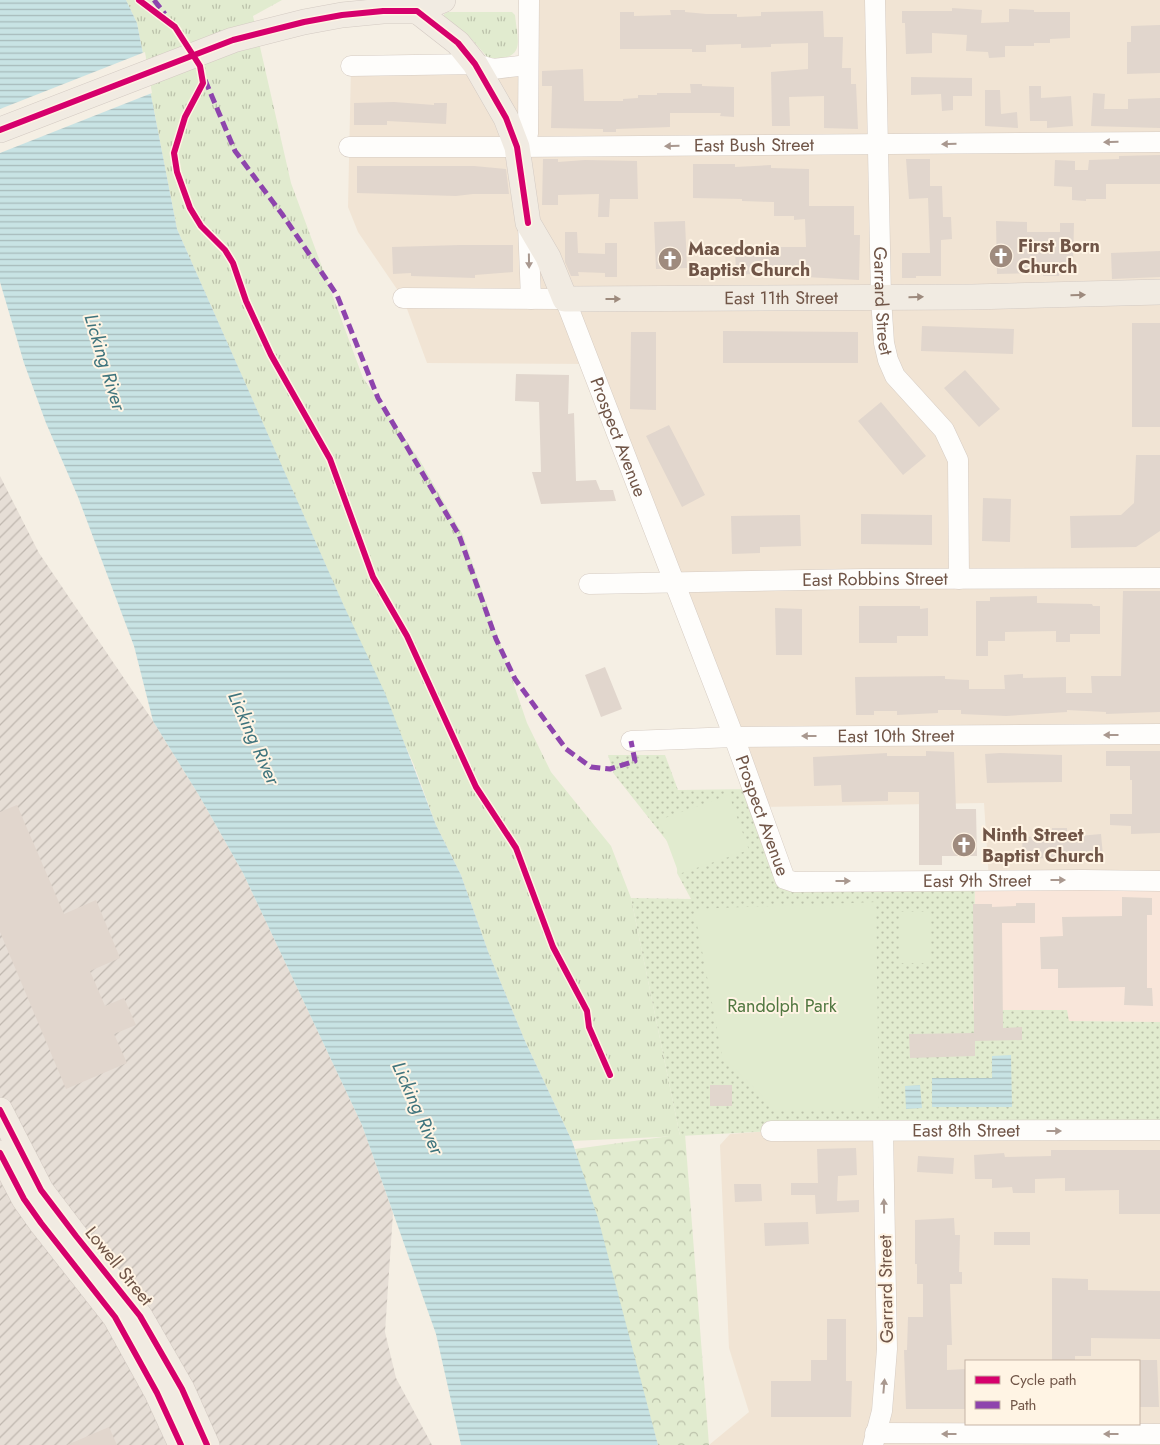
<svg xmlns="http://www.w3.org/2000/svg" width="1160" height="1445" viewBox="0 0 1160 1445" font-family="Jost,sans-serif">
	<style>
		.residential { fill: #f1e4d4; fill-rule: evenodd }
		.commercial { fill: #f9e6da }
		.industrial { fill: url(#industrial-furrows) }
		.grass { fill: url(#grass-tufts) }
		.forest { fill: url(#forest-crowns) }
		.park { fill: url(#park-dots) }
		.garden { fill: #e1ebcf }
		.water { fill: url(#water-rules) }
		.pier { fill: #f5efe4 }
		.building { fill: #e1d6cd }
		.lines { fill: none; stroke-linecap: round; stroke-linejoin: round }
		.minor-casing { stroke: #d6ccc3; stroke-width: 21 }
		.major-casing { stroke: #d3cac3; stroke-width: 26 }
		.minor { stroke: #fefdfb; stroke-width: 20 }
		.major { stroke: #f1ebe2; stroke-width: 25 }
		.quiet { stroke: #8e44ad; stroke-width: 5; stroke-dasharray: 10 5; stroke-linecap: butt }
		.cycleway-casing { stroke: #fff4e4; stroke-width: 9 }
		.cycleway { stroke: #d6006c; stroke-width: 6 }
		.oneway { fill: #a9988f }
		.oneway2 { fill: #9d8a7d }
		.labels { text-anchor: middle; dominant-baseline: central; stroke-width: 4; stroke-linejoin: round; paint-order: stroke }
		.street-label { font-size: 18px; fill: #705547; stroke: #fff4e4 }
		.poi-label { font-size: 18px; font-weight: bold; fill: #705547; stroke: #fff4e4; text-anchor: start }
		.park-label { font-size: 18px; fill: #517740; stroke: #fff4e4 }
		.water-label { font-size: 19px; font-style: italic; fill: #3f747d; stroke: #fff4e4 }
	</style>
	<defs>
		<pattern id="industrial-furrows" width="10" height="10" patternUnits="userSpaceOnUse" patternTransform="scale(1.25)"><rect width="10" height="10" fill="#e6ded6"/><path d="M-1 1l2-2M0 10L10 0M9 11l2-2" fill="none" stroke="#bfb7af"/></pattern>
		<pattern id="grass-tufts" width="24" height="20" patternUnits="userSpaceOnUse" patternTransform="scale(1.25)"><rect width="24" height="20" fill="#e1ebcf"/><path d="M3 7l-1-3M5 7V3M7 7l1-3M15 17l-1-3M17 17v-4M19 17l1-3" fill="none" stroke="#bbc1aa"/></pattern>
		<pattern id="forest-crowns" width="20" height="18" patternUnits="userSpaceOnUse" patternTransform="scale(1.25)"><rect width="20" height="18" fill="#e1ebcf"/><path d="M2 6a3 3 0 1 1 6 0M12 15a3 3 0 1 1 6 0" fill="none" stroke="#bbc1aa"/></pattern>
		<pattern id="park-dots" width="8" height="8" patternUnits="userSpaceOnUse" patternTransform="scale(1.25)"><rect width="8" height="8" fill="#e1ebcf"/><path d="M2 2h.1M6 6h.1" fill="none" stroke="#bbc1aa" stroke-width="1.8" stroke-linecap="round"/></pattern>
		<pattern id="water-rules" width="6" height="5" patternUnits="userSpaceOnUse" patternTransform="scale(1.25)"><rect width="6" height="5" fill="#c8e3e4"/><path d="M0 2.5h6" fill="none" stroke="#a7bbbb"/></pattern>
	</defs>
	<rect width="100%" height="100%" fill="#f5efe4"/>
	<!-- residential -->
	<path class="residential" d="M529,0H1160V881L989,880L984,803L759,807L590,364L427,363L403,298L358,232L348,207L351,66L528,65Z
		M1160,1130V1445H709L749,1412L729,1348L720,1145L730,1134L771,1131ZM966,1361H1139V1424H966Z"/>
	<!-- commercial -->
	<path class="commercial" d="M975,881H1160V1022L1068,1021L1067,1010H973Z"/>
	<!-- industrial -->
	<path class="industrial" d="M0,476L39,553L153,721L200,797L243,873L362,1125L393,1213L385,1332L396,1378L432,1445H0Z"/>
	<!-- grass -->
	<path class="grass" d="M126,0H282L253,16L291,183L363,378L419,459L463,535L527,723L551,772L611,846L631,898L680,1136L572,1141L525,1041L489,954L461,875L436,825L414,765L177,229L137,23Z
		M448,12H512L515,15C518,44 526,59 489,59L467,34L444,20V14Z"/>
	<!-- forest -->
	<path class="forest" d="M685,1134L709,1445H658L575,1149Z"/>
	<!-- park -->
	<path class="park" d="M608,755H665L678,790L753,789L785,879L975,881L973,1010H1067L1069,1021L1160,1022V1130L771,1131L680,1136L631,898L691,899L677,873L678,855L614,774Z"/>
	<!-- garden -->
	<path class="garden" d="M729,795L749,850L679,874L659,820Z
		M876,902L879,1111L776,1110L722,1055L694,909Z
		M901,912H930V963H901Z"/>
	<!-- water -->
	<path class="water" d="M0,0H126L137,23L177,229L344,606L385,693L436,825L461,875L489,954L525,1041L572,1141L598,1218L658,1445H461L436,1334L362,1125L243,873L200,797L153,721L134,646L78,497L46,423L24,363L0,282Z
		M1011,1055L1012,1107H932V1078H992V1056Z
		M920,1085L922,1108L906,1109L905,1086Z"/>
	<!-- pier -->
	<path class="pier" d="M145,52L152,93L0,153V109Z"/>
	<!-- building -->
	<path class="building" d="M952,8L982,10L981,23L1009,22V9L1034,10V12H1070V38L1050,39V43H1034V46H1005V57L989,58L988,52L966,51L967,35L932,33V53L906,54L905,23H902V11H952Z
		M670,10H685V12L706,14H737V17L761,16V12L823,11L824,37H843L842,68H851V84H856L858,129L824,128V96L789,97L790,126H772L771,72L808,69V43L771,44V47L741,48V44L706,45V52H692V49H620V12H634V16L671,15Z
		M1160,25V73L1127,74V42H1131V26Z
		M583,69L584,101H623V99L638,98V95H657V93H691L690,84H702V86L734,87V117L720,116L721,113H670V127L616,129V132H603V129L551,128L552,86H542V71Z
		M911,77L972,78V96H953V110L942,111L941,94L911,95Z
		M1029,86H1041V98L1071,96L1073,126L1047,128V121H1030Z
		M985,90H1000L1001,114L1017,112L1018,128L985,126Z
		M1093,93L1105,94L1104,109H1128V99L1160,98V128L1091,126Z
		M394,102L434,105V103H447L446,124L387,121V125H354V103Z
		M1160,155V184H1106V199H1086V201L1072,200V187L1054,186L1055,160L1075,161V170H1088L1089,160L1119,159V156Z
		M543,159H558V162L585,160L637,161L638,199H610L609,217H598L599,194L558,195V205H542Z
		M906,159H930V186H942L943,217H951L952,239L941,240V276H916V278H902V253H930L928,198L909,199Z
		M693,164H735V167L771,165V168L809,169V206H854V235H860L859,280L806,277V273L752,272V274L736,275L735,247H806L805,219L794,220V216H774V202L742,201V199L693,198Z
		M357,166H474L506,169L509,194H473L456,196L357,193Z
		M685,221L687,268L656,269L654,222Z
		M996,221L1027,222V232H1060V223H1074L1073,265H1059V276H1043V273L997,274Z
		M565,232H577L578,253L605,254V243H617V277H605V273L578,272L579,276H571L565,262Z
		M460,245H513V272L475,275V278L411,276V273L393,274L392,247Z
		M1160,251V277L1112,279L1111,253Z
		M1132,323H1160V427H1132Z
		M922,326L1014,329L1013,354L921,351Z
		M723,331L858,332V363H723Z
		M631,332H656V410L630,409Z
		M965,370L1000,409L979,427L944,388Z
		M516,374L569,375L568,414L574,413L576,481L596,480L600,490H613L616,501L541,504L532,472H541L539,402L515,401Z
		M881,402L926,456L903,475L858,421Z
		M669,425L705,495L682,507L646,436Z
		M1136,455H1160V531L1136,547L1071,548L1070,516L1121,515L1134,503Z
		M983,498L1011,499L1010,542L982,541Z
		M861,514L932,515V545L861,544Z
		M800,515L801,546L760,547V553L732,554L731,516Z
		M1123,591H1160V712L1106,714V712L1067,710V712L1006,716L961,714V710H938V713L897,715V711H874V715H856L855,677L945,676V679L969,680V689H1005L1004,675L1023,674V678L1066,677V693H1092L1091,676H1121Z
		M1037,596V603L1092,604L1093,606H1100V634H1070V642H1056V631L1005,632V641H988V656H976V601H990V597Z
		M859,606H920V609L928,608V636H897V643H859Z
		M775,608L802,609V655H776Z
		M605,667L622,709L601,717L585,675Z
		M926,751L954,752L956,809H976L977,856H942V865H919V792H888V801L842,802L841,785L814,786L813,757L887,753V756H926Z
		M1106,751H1160V833L1131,834V826L1110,825V814H1132V780H1130V766H1106Z
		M1000,753L1062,755V782L987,783L985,754Z
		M17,805L64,914L96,900L120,958L90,971L105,1006L124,998L136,1025L114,1034L127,1063L66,1089L0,932V812Z
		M1052,828H1067V837L1101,834L1103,856L1076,859L1023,858L1022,837L1052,836Z
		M1122,897L1152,898V915H1147V988H1152L1153,1006L1124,1005L1125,987L1058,988V969H1041L1040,937L1063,936L1062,917L1122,916Z
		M1016,903H1035V923H1002L1003,1028L1022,1027V1040L975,1041V1056L910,1058L909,1034L974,1033L973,904H992V907L1016,906Z
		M710,1085H732V1106H710Z
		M856,1148L857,1175L838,1176L837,1201L859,1200V1212L816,1214L815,1195H791V1183H818L817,1149Z
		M1051,1150H1160V1214H1119V1190L1065,1191V1178L1035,1179V1193H1013L1012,1187L992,1188V1179H975L974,1155L1004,1153L1005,1157L1051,1156Z
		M918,1156L954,1158L953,1174L917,1172Z
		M734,1184H761L762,1201L735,1202Z
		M954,1218L955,1235H960L959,1272H962V1284H950L952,1345H947V1370L966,1369V1409H906L904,1350H907L908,1317H923V1284H917V1264H915V1220Z
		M808,1222L809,1244L765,1246L764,1223Z
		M994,1232H1030V1245H994Z
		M1052,1278L1088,1279V1290L1160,1291V1339L1091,1338V1356H1075V1361H1052Z
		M827,1319H846V1381H852L851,1417H771V1381H811V1360H827Z
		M1139,1360H1157L1159,1407H1139Z
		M109,1427L117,1445H67Z"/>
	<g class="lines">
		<!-- minor casing -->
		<g class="minor-casing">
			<g id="minor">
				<path id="s1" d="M875,0L881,298L884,343L888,360L895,376L944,430L958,460L959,579"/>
				<path d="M351,66L475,64L493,69L528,65"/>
				<path d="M528,134L529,0"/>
				<path id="s2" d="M349,147H517L1160,142"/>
				<path d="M528,223L531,299"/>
				<path id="s3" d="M403,298L565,299L734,737L785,879L794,882L1083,880L1160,881"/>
				<path id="s4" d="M589,584L864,579L1160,578"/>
				<path id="s5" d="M631,741L734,737L1160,734"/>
				<path id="s6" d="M771,1131L1160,1130"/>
				<path d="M875,1433L1160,1434"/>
				<path d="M873,1445L882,1411L887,1349L883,1131"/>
			</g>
		</g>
		<!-- major casing -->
		<g class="major-casing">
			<g id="major">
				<path id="s7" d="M417,11L458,43L475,64L506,118L517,147L528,223L548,257L565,299L972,297L1160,292"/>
				<path d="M0,130L233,40L304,22L342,15L383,11H417L443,0"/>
				<path d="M0,1110L41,1190L76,1236L140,1316L182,1389L207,1445"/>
				<path d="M0,1153L24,1199L41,1223L115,1317L157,1393L181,1445"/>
			</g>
		</g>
		<!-- minor -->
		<use href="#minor" class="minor"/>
		<!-- major -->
		<use href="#major" class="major"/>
		<!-- quiet -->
		<path class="quiet" d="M154,0L165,14
			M205,80L235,151L282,214L337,295L378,398L459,535L496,639L515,679L566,749L591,767L610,769L635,761L631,741"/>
		<!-- cycleway casing -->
		<g class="cycleway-casing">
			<path id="cycleway" d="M139,0L175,27L200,66L203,83L185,117L174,153L177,172L190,208L201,226L225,250L233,263L246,301L271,355L330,459L373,577L407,636L476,787L516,848L553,947L587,1011L589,1027L610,1075
				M0,130L233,40L304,22L342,15L383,11H417L458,43L475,64L506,118L517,147L528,223
				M0,1110L41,1190L76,1236L140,1316L182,1389L207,1445
				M0,1153L24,1199L41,1223L115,1317L157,1393L181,1445"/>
		</g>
		<!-- cycleway -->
		<use href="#cycleway" class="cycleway"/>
	</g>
	<!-- one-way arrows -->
	<defs><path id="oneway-solid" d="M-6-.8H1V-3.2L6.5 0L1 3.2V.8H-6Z" transform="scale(1.25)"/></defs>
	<g class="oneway">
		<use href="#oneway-solid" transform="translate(1111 142) rotate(179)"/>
		<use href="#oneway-solid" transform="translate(949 144) rotate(179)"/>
		<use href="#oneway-solid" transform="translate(672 146) rotate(179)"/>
		<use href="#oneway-solid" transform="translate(529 261) rotate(89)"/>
		<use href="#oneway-solid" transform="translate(1111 735) rotate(180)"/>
		<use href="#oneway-solid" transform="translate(809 736) rotate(180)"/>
		<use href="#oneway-solid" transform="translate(1058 880)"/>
		<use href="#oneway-solid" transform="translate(843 881)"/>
		<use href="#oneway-solid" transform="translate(1054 1131)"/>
		<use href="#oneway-solid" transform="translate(884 1206) rotate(-91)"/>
		<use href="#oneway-solid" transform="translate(884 1386) rotate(-85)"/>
		<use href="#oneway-solid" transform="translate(949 1434) rotate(-180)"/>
		<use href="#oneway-solid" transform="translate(1111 1434) rotate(180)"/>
	</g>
	<g class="oneway2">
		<use href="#oneway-solid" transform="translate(1078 295) rotate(-1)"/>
		<use href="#oneway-solid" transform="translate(916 297) rotate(-1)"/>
		<use href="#oneway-solid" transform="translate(613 299)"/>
	</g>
	<!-- icons -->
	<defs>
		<g id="church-disc" transform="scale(1.25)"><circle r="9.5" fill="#9f8b7e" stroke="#fff4e4"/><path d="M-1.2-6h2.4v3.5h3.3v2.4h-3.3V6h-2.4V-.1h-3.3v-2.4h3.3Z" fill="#fff"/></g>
	</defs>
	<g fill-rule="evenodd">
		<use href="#church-disc" x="1001" y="256"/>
		<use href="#church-disc" x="670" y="259"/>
		<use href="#church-disc" x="964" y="845"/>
	</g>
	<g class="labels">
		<!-- street labels -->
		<g class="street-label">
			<text stroke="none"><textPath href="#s2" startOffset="405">East Bush Street</textPath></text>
			<text stroke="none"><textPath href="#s7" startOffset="550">East 11th Street</textPath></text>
			<text stroke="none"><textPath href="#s1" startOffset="301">Garrard Street</textPath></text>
			<text stroke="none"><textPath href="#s3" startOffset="310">Prospect Avenue</textPath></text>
			<text stroke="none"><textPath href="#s4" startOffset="286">East Robbins Street</textPath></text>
			<text stroke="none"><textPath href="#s5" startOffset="265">East 10th Street</textPath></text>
			<text stroke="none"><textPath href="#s3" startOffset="715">Prospect Avenue</textPath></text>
			<text stroke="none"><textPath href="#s3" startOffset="975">East 9th Street</textPath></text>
			<text stroke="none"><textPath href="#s6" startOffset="195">East 8th Street</textPath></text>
			<text transform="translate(119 1266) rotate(51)">Lowell Street</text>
			<text transform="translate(886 1289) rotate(-91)">Garrard Street</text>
		</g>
		<!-- poi labels -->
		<g class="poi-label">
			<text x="1018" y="246">First Born<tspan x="1018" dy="21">Church</tspan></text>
			<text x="688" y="249">Macedonia<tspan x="688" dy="21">Baptist Church</tspan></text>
			<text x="982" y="835">Ninth Street<tspan x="982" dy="21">Baptist Church</tspan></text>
		</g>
		<!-- park labels -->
		<g class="park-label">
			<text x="782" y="1006">Randolph Park</text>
		</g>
		<!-- water labels -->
		<g class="water-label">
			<text transform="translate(105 362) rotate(73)">Licking River</text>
			<text transform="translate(254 738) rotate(66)">Licking River</text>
			<text transform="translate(418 1108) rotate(66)">Licking River</text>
		</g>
	</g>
	<!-- legend -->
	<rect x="965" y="1360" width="175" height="65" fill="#fff4e4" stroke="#c6b4a5"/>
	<rect x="975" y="1376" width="25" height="8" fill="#d6006c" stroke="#c6b4a5"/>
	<text x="1010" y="1385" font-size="15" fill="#705547">Cycle path</text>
	<rect x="975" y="1401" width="25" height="8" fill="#8e44ad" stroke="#c6b4a5"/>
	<text x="1010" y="1410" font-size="15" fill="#705547">Path</text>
</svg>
